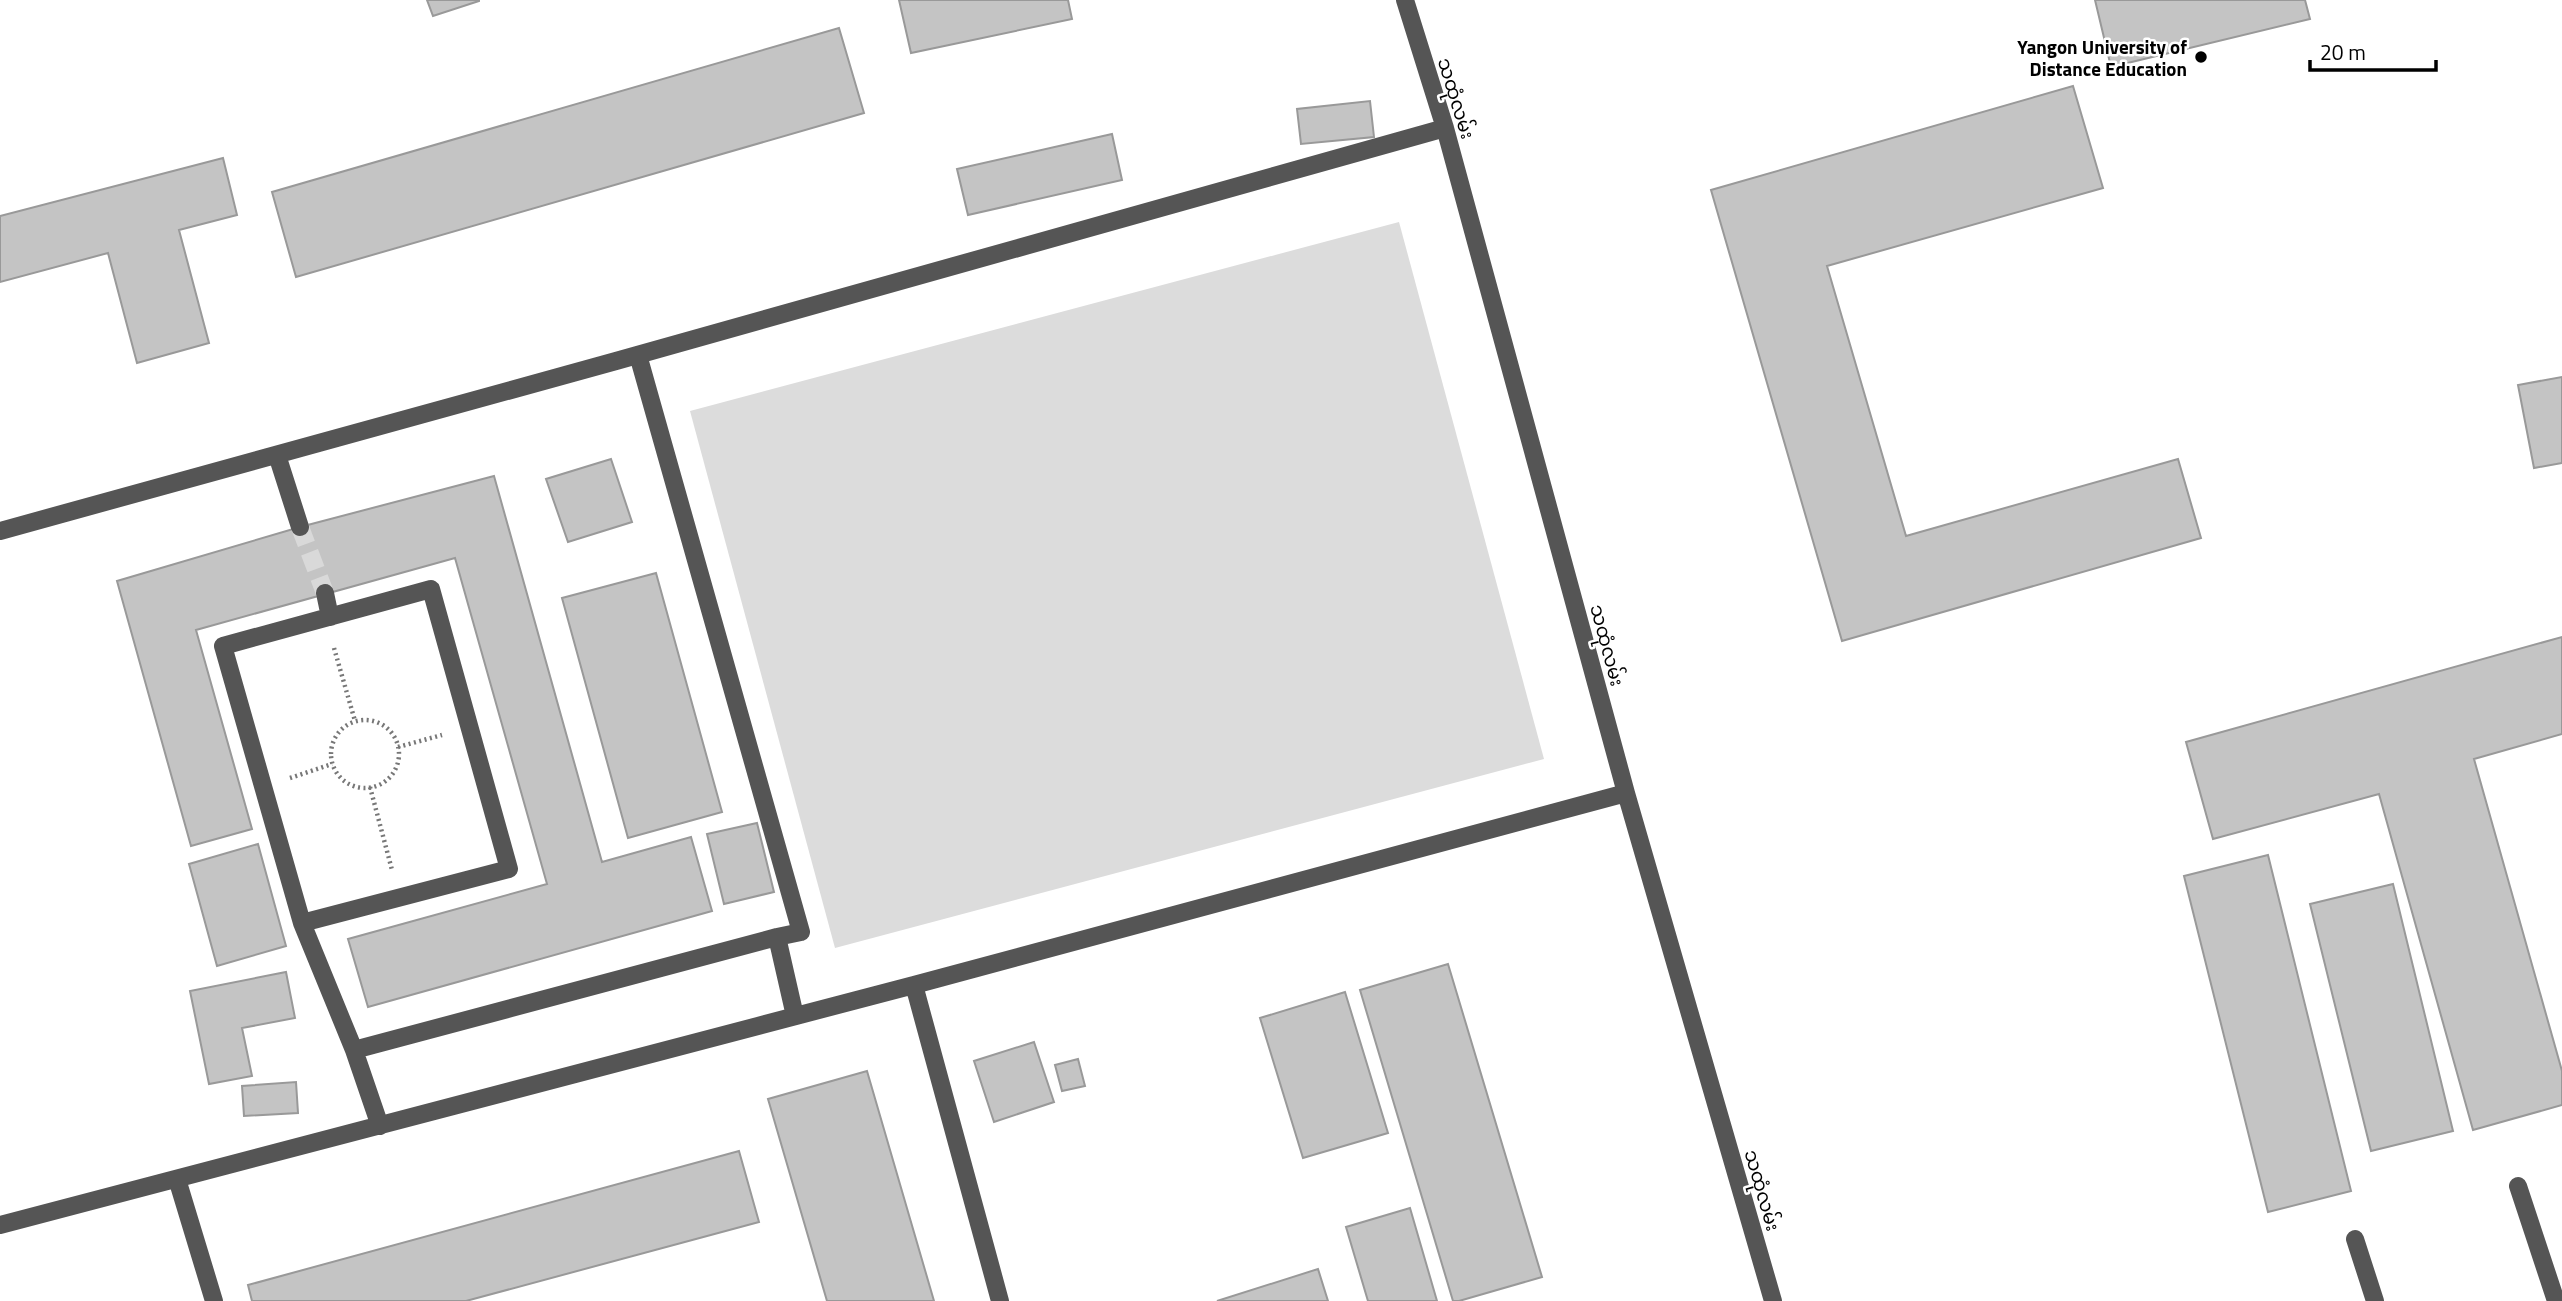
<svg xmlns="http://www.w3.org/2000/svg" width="2562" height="1301" viewBox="0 0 2562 1301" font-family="'Titillium Web','Noto Sans Myanmar',sans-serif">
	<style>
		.green { fill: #dcdcdc }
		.building { fill: #c4c4c4; stroke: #999; stroke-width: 2 }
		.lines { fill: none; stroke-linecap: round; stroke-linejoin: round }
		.minor-tunnel { stroke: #d9d9d9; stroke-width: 18; stroke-dasharray: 18 9; stroke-linecap: butt }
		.path { stroke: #777; stroke-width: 4.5; stroke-dasharray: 2 3.5; stroke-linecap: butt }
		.minor { stroke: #555; stroke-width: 18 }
		.poi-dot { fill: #000; stroke: #fff; stroke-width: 2.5 }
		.labels { text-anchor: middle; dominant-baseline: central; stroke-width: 5; stroke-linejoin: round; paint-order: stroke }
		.poi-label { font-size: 19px; font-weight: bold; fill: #000; stroke: #fff; text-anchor: end }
		.street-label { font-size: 19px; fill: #000; stroke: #fff }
	</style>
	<rect width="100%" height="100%" fill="#fff"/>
	<!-- green -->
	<path class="green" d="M1399,222L1544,759L835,948L690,411Z"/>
	<!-- building -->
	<path class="building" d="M427,0H479V1L433,16Z
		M899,0H1068L1072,19L911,53Z
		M2095,0H2305L2310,19L2111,67Z
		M839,28L864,113L296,277L272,192Z
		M2073,86L2103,188L1827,266L1906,536L2178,459L2201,538L1842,641L1711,190Z
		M1370,101L1374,137L1301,144L1297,109Z
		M1112,134L1122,180L968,215L957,169Z
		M223,158L237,215L179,230L209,343L137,363L108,253L0,282V216Z
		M2562,377V463L2534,468L2518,385Z
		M611,459L632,522L568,542L546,479Z
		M494,476L602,862L691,837L712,911L368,1007L348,939L547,884L455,558L196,630L252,829L191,846L117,581L300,527Z
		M656,573L722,812L628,838L562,598Z
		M2562,637V734L2474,759L2562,1071V1105L2473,1130L2379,794L2213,839L2186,742Z
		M757,823L774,892L724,904L707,834Z
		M258,844L286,946L217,966L189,864Z
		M2268,855L2351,1191L2268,1212L2184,876Z
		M2393,884L2453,1131L2371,1151L2310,904Z
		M1448,964L1542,1277L1459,1301H1453L1360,990Z
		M286,972L295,1018L242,1028L252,1076L209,1084L190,991Z
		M1345,992L1388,1133L1303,1158L1260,1018Z
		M1034,1042L1054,1102L994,1122L974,1061Z
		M1078,1059L1085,1086L1062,1091L1055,1065Z
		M867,1071L934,1301H827L768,1099Z
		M296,1082L298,1113L244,1116L242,1086Z
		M739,1151L759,1222L466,1301H252L248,1285Z
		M1410,1208L1437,1301H1368L1346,1227Z
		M1318,1269L1328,1301H1217Z"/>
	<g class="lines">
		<!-- minor-tunnel -->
		<path class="minor-tunnel" d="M300,527L325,593"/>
		<!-- path -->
		<path class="path" d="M334,648L355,721
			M331 754a34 34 0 1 1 68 0a34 34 0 1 1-68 0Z
			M398,747L442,735
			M290,778L332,764
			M370,787L392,870"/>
		<!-- minor -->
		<path class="minor" d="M1405,0L1445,128L1626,793L1773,1301
			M638,355L801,932L777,937
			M277,455L300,527
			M0,531L616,361L1445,128
			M325,593L330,617
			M302,923L509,869L431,589L223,646L302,923L354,1050
			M914,985L1000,1301
			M380,1126L354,1050L777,937L795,1016
			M177,1179L214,1301
			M2518,1186L2556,1301
			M0,1225L914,985L1626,793
			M2355,1239L2375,1301"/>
	</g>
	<!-- markers -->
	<circle class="poi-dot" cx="2201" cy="57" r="7"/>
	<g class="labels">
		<!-- poi labels -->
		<g class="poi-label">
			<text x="2187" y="46">Yangon University of<tspan x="2187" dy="22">Distance Education</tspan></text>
		</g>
		<!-- street labels -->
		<g class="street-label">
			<text transform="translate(1457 98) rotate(73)">သထုံလမ်း</text>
			<text transform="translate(1608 645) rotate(75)">သထုံလမ်း</text>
			<text transform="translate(1763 1190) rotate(74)">သထုံလမ်း</text>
		</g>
	</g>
	<!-- scale -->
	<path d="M2310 60v10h126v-10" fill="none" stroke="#000000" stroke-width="3.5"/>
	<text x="2320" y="60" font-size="21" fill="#000000" stroke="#ffffff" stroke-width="5" paint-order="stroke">20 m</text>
</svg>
